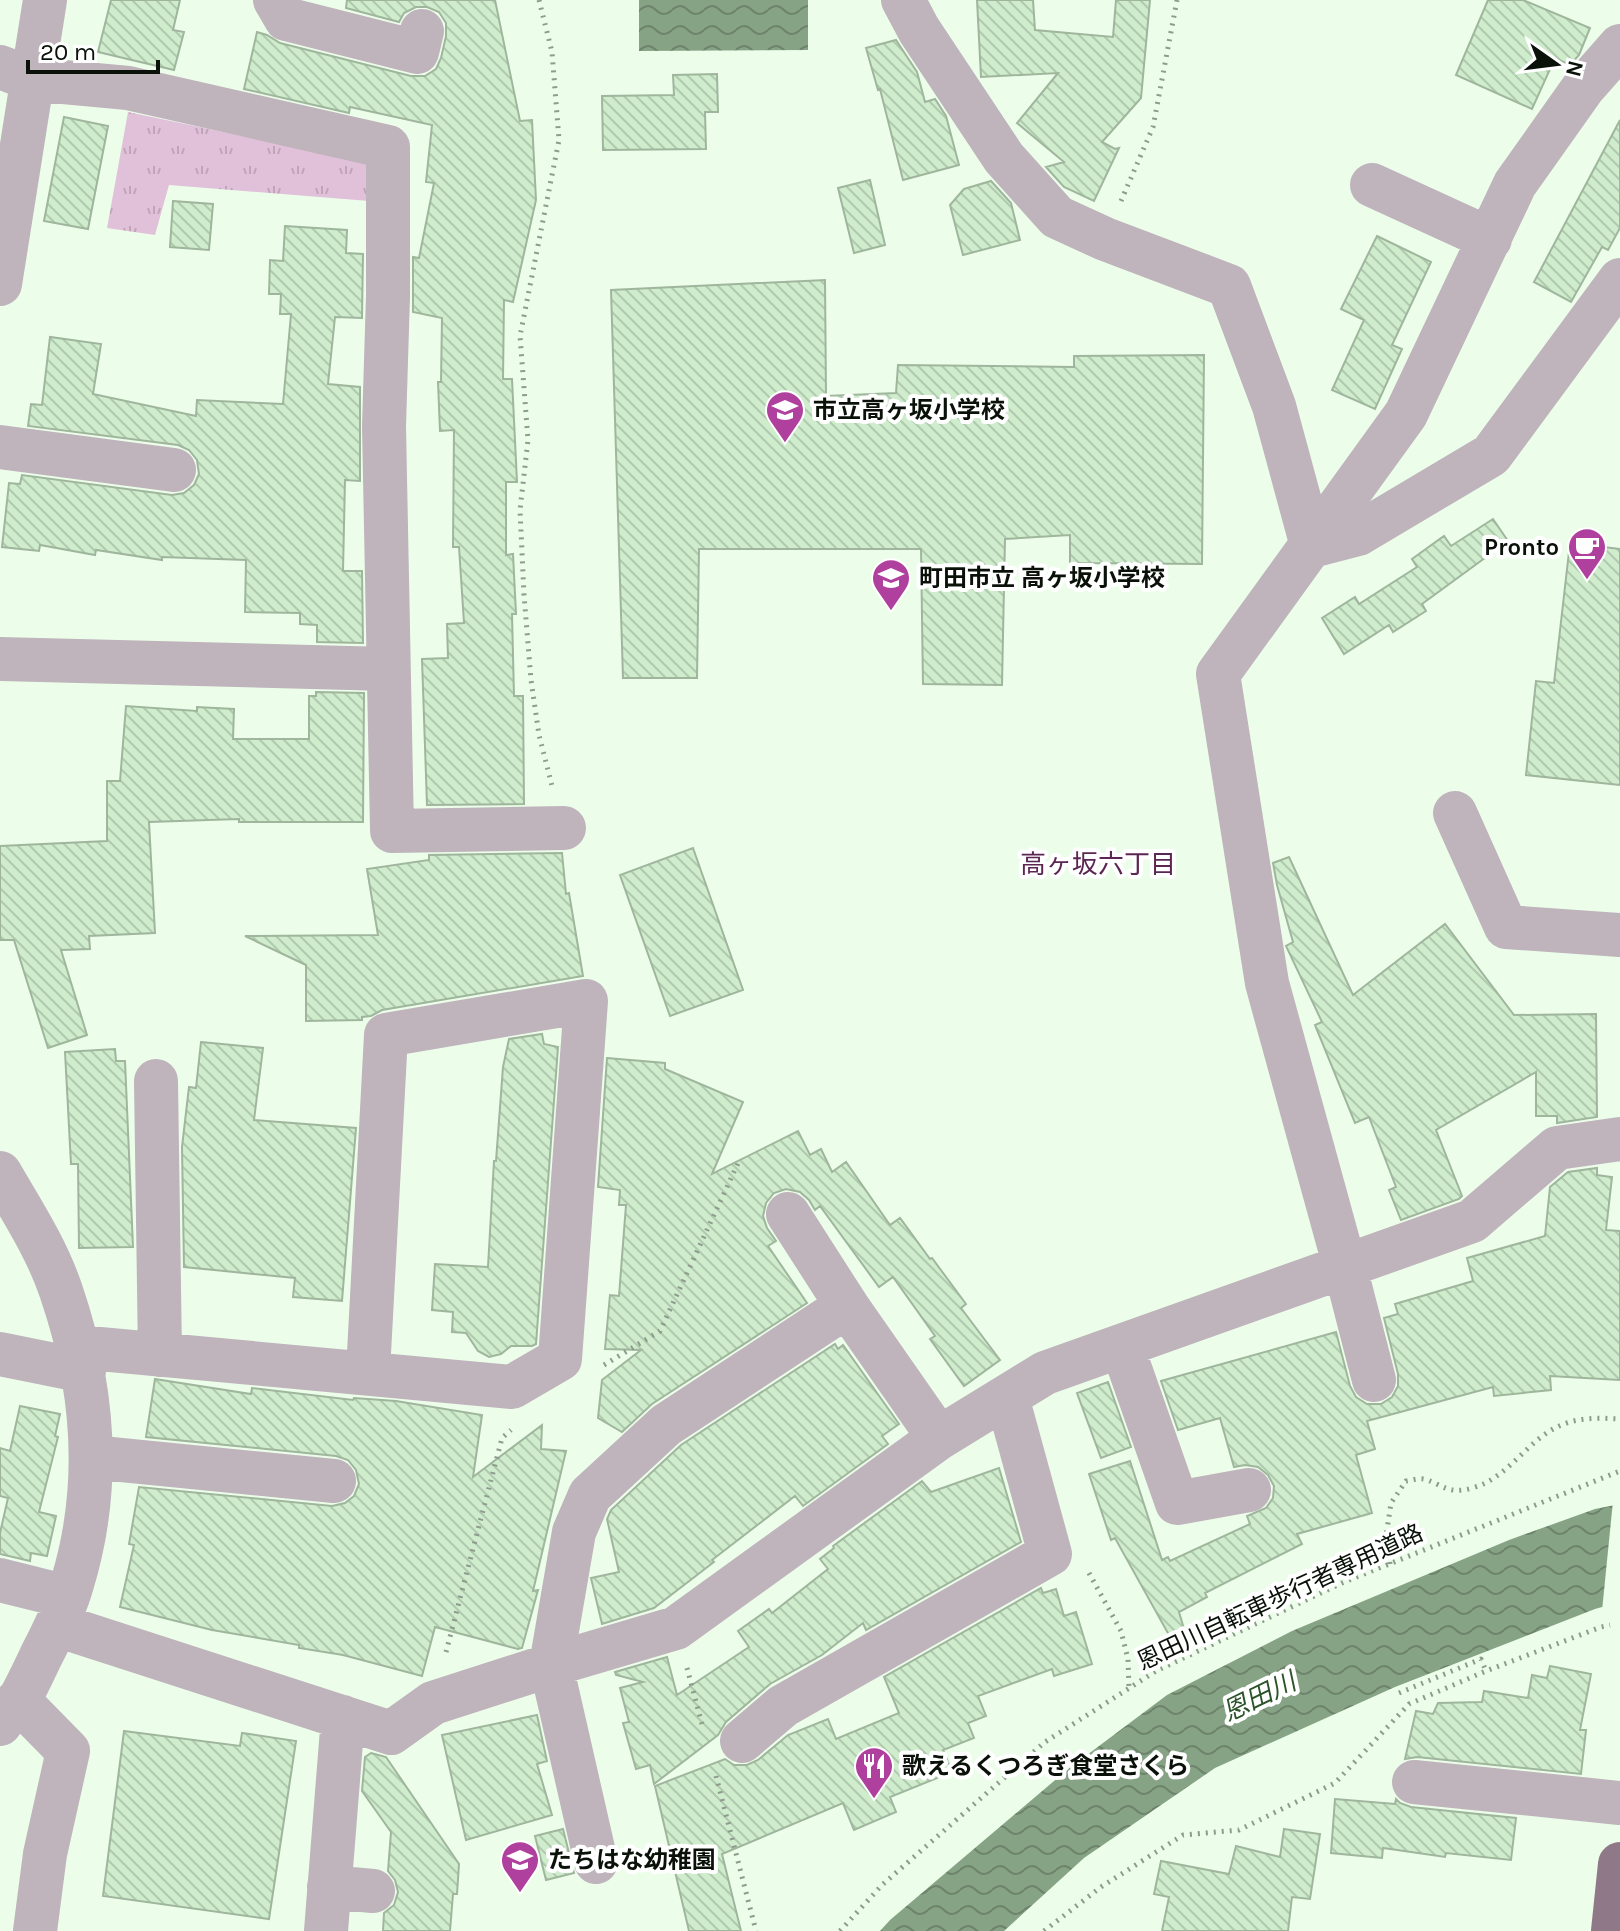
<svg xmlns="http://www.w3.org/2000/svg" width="1620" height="1931" viewBox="0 0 1620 1931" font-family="Karla,'Noto Sans JP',sans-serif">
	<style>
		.park { fill: url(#park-tufts) }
		.water { fill: url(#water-waves) }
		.pier { fill: #ecfeea }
		.building { fill: url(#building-back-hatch); stroke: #9fb69d; stroke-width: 2 }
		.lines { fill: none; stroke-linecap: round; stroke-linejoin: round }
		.path { stroke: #8e9c8d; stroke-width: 5; stroke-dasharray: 2 6; stroke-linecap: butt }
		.minor { stroke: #bfb3bc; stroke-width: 44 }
		.major { stroke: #8f7989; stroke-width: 44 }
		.labels { text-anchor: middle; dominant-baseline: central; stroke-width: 8; stroke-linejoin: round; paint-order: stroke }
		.poi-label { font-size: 24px; font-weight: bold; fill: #091109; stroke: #fff; text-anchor: start }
		.street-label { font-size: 24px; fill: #091109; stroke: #fff }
		.neighbourhood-label { font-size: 26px; fill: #5c2652; stroke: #fff }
		.water-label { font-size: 26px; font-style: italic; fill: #2b5429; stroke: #fff }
	</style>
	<defs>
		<pattern id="park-tufts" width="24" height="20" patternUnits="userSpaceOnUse" patternTransform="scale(2)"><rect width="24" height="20" fill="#e1c1d9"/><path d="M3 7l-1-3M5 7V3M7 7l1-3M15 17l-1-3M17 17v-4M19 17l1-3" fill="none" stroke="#c0a5b9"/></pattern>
		<pattern id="water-waves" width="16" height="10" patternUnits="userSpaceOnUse" patternTransform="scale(2)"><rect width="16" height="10" fill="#87a385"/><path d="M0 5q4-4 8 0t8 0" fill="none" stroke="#6d836b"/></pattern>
		<pattern id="building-back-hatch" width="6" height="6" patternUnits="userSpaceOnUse" patternTransform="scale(2)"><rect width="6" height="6" fill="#cfedcd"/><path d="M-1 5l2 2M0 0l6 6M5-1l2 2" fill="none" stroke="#b0caaf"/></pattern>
	</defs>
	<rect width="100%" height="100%" fill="#ecfeea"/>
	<!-- park -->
	<path class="park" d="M128,112L371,163L369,201L169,185L155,235L107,228Z"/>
	<!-- water -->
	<path class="water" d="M639,0H808V50L639,51Z
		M1620,1504V1602L1595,1609L1395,1687L1215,1768L1084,1858L1004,1931H880L890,1920L1067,1770L1167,1695L1292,1631L1509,1540L1595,1509Z"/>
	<!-- pier -->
	<path class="pier" d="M1620,1500V1606L1602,1611L1613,1501Z"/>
	<!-- building -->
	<path class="building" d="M111,0H180L173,30L184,32L174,70L98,52Z
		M347,0H495L520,121L532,120L536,200L513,302L504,300L503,379H512L517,482H506V555L513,554L516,614H512L514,696H523L524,804L427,805L422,659L448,658L447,624L464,623L459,547H453L454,430L440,431L438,382H441L442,318L413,312V257L419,258L434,183L426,182L432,125L350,107L349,113L244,89L257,32L267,35L280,43L411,76H425L436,69L441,58L446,36V23L439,12L427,7H416L404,13L399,22L346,8Z
		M977,0H1033L1035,30L1113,37L1116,0H1150L1141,98L1102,142L1115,149L1119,148L1094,201L1064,187L1046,167L1064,162L1017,123L1058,73L981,77Z
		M1488,0H1523L1590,28L1579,55L1570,65L1555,58L1532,109L1456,75Z
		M896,40L917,72L925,102L935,99L946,116L959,165L903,180L880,89L878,90L866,48Z
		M717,74L718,112H705L706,149L603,150L602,96L674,95L673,75Z
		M64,117L108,126L88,229L44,221Z
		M1620,120V228L1608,250L1602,247L1571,302L1534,282Z
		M870,180L885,245L854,253L838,188Z
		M991,181L1011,203L1020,240L963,255L950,205L964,189Z
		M173,201L213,204L209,250L170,247Z
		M285,226L347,230L346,253L363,254L362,318L335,317L328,384L360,387V481L345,480L343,571H362L363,643L317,642V625L300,624V613L245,612L246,560L162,557V560L96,550L95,555L40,545L39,551L2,547L9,483L20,484L22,475L172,495L184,493L194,485L199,474L197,460L189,450L178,445L28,426L31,404L42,405L50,337L101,344L93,394L196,416L197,400L283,404L291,314H280L281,294H269L270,260L283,261Z
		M1377,236L1431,262L1392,345L1402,349L1375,409L1332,390L1364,320L1341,309Z
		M825,280L826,396L896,393L898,365L1074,367V356L1204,355L1202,564L1070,563V535L1005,539L1002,685L923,684L921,549H699L697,678H623L611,290Z
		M1493,519L1508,541L1422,604L1426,611L1393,632L1389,625L1344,654L1322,618L1355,597L1359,604L1417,567L1412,559L1444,536L1451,546Z
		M1570,543L1620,549V785L1526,775L1536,681L1554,683Z
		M316,692L364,693L363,822H239V819L149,822L155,933L89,936L90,949L61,950L87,1035L48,1048L14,940H0V846L107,841V781H120L126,706L197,711V707L234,709L233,739H309V696H316Z
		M693,848L743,990L670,1016L620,875Z
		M562,853L566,894L569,893L583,976L382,1010L371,1016L362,1017V1020L306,1021V965L245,936L378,935L367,869L429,860V855Z
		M1289,857L1353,995L1445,924L1514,1015L1596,1014L1597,1117L1557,1123V1116H1536V1072L1436,1130L1462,1196L1459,1199L1401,1220L1389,1190L1396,1187L1369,1117L1355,1123L1315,1025L1322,1022L1286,946L1293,942L1277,885L1273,863Z
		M542,1034L544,1044L558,1047L536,1344L532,1346H511L501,1354L489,1357L478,1351L466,1333L452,1332L453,1312L432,1310L435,1264L488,1267L494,1161H496L503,1067L509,1039Z
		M201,1042L263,1048L254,1120L356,1128L342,1301L293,1297L295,1278L184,1267L182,1147L189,1087L196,1088Z
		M115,1049L116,1061H125L133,1247L79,1248L78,1164H71L65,1052Z
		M607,1058L665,1063V1069L743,1102L712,1174L798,1131L810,1155L821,1149L832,1172L846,1162L890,1225L900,1218L930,1259L932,1258L966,1304L961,1308L1000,1360L964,1386L930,1339L935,1336L893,1277L879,1287L820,1206L815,1210L809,1200L800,1192L786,1189L774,1193L766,1203L763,1216L767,1228L776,1241L768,1246L807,1303L652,1404L622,1432L598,1418L602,1380L641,1350L605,1349L610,1295L619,1296L626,1205H619L620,1190L598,1187Z
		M1597,1168V1175L1612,1177L1606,1230L1620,1231V1380L1550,1376L1551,1390L1494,1396L1493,1387L1367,1421L1375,1449L1356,1455L1372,1513L1297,1534L1302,1544L1205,1593L1207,1597L1179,1612L1184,1629L1169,1635L1115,1538L1111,1540L1089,1474L1130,1461L1162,1560L1168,1557L1170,1561L1250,1524L1247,1516L1266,1508L1273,1498L1274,1486L1268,1475L1258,1467L1245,1465L1234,1467L1220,1418L1178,1430L1161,1381L1336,1332L1350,1386L1356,1397L1367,1404H1381L1392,1397L1398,1386V1374L1384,1318L1398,1314L1395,1304L1473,1281L1467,1258L1545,1236L1550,1187L1568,1172Z
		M835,1344L838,1349L843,1345L899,1424L882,1436L888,1444L803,1506L795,1496L712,1560L714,1562L654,1608L602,1624L591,1578L619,1572L607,1519L611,1510L681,1445Z
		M155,1379L251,1394L252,1388L353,1400L354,1398L396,1401L482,1415L473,1477L542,1425L541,1449L566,1451L533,1591L538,1590L522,1648L518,1649L435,1627L422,1676L343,1655L299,1648V1645L212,1630L120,1607L134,1545L129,1544L139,1487L332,1506L345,1503L354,1496L359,1484L356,1470L348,1460L336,1456L146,1437Z
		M1108,1382L1131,1447L1101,1458L1077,1393Z
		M20,1406L60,1414L55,1436L58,1437L39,1512L56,1516L47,1556L31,1553L30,1561L0,1554V1533L8,1498L0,1496V1448L10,1451Z
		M999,1468L1021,1542L866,1630L863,1623L822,1655L770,1684L726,1722L718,1735L654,1784L650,1765L636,1769L623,1723L629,1722L620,1688L643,1682L616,1675L615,1672L667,1657L677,1695L749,1647L738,1631L769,1609L772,1613L828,1569L820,1559L834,1548L833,1546L922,1481L931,1492Z
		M1041,1588L1043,1593L1056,1589L1064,1616L1076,1612L1092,1664L1054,1676L1052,1669L978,1696L986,1716L968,1723L974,1738L943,1750L952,1772L890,1797L896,1812L854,1830L843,1803L722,1854L741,1931H689L655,1786L725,1759L734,1765H747L758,1760L788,1735L828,1719L836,1739L899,1713L884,1677Z
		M1550,1666L1591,1674L1580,1730H1586L1581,1774L1417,1757L1405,1759L1416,1711L1433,1714L1438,1703L1482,1702L1484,1691L1528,1698L1532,1675L1547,1678Z
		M537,1715L547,1761L537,1764L552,1815L466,1840L442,1735Z
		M124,1731L240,1746L242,1733L296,1741L269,1919L103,1896Z
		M371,1753L386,1757L459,1864L457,1894H453L450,1931H383L384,1913L394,1905L398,1892L395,1880L388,1871L391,1832L362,1791L365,1757Z
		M1335,1799L1395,1804L1396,1799L1400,1803L1411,1807L1516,1818L1511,1860L1446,1853L1445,1857L1383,1848L1382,1858L1331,1853Z
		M563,1829L574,1873L546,1880L535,1836Z
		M1284,1829L1320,1834L1310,1899L1292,1897L1288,1931H1162L1169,1897L1154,1894L1161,1861L1229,1874L1236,1846L1280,1857Z"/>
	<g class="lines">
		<!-- path -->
		<path class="path" d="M539,0L552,52L559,140L520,336L528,440L520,510L524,595L531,680L539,735L552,786
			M1121,201L1153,127L1177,0
			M604,1365L660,1331L740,1159
			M1390,1564L1386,1536L1391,1503L1406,1481C1412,1480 1418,1478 1424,1479C1444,1485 1448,1495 1472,1488C1510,1478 1528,1437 1564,1424C1582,1417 1601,1418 1620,1419
			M1089,1573L1121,1631L1128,1659L1129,1688
			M446,1652L502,1438L511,1430
			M687,1668L702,1724
			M1399,1693L1481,1659L1486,1671
			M716,1776L756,1931
			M840,1931L882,1885L1045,1742L1156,1671L1342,1583L1620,1471
			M1044,1931L1101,1887L1183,1835L1239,1830L1335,1783L1409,1704L1486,1671L1601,1627L1610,1625"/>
		<!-- minor -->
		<path class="minor" d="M275,0L286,19L417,52L422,31
			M903,0L919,30L1004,158L1057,217L1105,239L1229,286L1274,406L1312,546
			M0,67L31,79L128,88L388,147V296L384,426L392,831L564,828
			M1372,185L1490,239
			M0,284L45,0
			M0,447L174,470
			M1312,546L1358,534L1491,455L1620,280
			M0,659L388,669
			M1455,813L1506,927L1620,935
			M156,1081L160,1355
			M0,1173C22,1211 47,1249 61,1291C94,1387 102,1486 72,1584C65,1609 53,1633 41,1656C34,1671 27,1686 19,1700C13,1708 6,1716 0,1724
			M788,1214L847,1306
			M1122,1346L1177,1503L1249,1490
			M78,1347L512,1387L560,1359L586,1001L386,1035L368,1372
			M0,1354L84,1371
			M1374,1380L1345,1267L1267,983L1218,674L1406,414L1515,184L1583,88L1620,46
			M91,1457L334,1481
			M0,1580L68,1597
			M57,1625L391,1733L433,1703L551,1665L676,1628L939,1438L1045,1373L1472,1221L1557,1148L1620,1139
			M18,1700L68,1751L45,1854L35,1931
			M742,1741L783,1706L1050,1554L1007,1397
			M1414,1782L1620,1803
			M596,1862L551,1665L574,1532L590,1495L666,1425L847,1306L939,1438
			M329,1887L373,1891
			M326,1931L343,1717"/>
		<!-- major -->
		<path class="major" d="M1613,1931L1620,1864"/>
	</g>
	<!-- icons -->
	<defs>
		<g id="school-pin" transform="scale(2)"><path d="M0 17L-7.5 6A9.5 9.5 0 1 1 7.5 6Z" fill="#b0409d" stroke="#fff"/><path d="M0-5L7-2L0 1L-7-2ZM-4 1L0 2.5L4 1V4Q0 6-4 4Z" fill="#fff"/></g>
		<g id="cafe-pin" transform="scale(2)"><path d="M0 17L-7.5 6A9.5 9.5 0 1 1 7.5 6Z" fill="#b0409d" stroke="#fff"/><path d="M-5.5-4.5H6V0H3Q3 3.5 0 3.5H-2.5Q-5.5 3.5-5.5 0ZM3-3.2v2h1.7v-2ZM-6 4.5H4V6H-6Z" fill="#fff"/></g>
		<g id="restaurant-pin" transform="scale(2)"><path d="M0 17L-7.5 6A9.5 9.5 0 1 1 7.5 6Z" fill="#b0409d" stroke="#fff"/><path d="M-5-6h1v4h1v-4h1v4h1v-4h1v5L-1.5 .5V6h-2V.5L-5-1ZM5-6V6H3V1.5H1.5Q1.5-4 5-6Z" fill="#fff"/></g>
	</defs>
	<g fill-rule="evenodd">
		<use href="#school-pin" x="785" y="410"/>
		<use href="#cafe-pin" x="1587" y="547"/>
		<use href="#school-pin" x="891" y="578"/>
		<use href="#restaurant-pin" x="874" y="1766"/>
		<use href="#school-pin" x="520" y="1860"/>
	</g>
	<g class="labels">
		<!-- poi labels -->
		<g class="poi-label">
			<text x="813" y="410">市立高ヶ坂小学校</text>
			<text x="1559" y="547" text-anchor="end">Pronto</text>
			<text x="919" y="578">町田市立 高ヶ坂小学校</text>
			<text x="902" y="1766">歌えるくつろぎ食堂さくら</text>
			<text x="548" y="1860">たちはな幼稚園</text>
		</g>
		<!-- street labels -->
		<g class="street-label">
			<text transform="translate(1280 1597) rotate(-25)">恩田川自転車歩行者専用道路</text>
		</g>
		<!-- neighbourhood labels -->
		<g class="neighbourhood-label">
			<text x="1098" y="864">高ヶ坂六丁目</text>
		</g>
		<!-- water labels -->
		<g class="water-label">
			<text transform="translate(1259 1697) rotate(-26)">恩田川</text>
		</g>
	</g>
	<!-- north arrow -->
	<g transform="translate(1556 64) rotate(104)" stroke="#ffffff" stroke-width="6" paint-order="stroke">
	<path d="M0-6L14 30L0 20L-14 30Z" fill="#091109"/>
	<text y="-12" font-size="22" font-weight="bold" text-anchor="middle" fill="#091109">N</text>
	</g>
	<!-- scale -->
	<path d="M28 60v12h130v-12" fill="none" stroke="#091109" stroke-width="4"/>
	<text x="40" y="60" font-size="24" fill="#091109" stroke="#ffffff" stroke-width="6" paint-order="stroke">20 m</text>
</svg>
